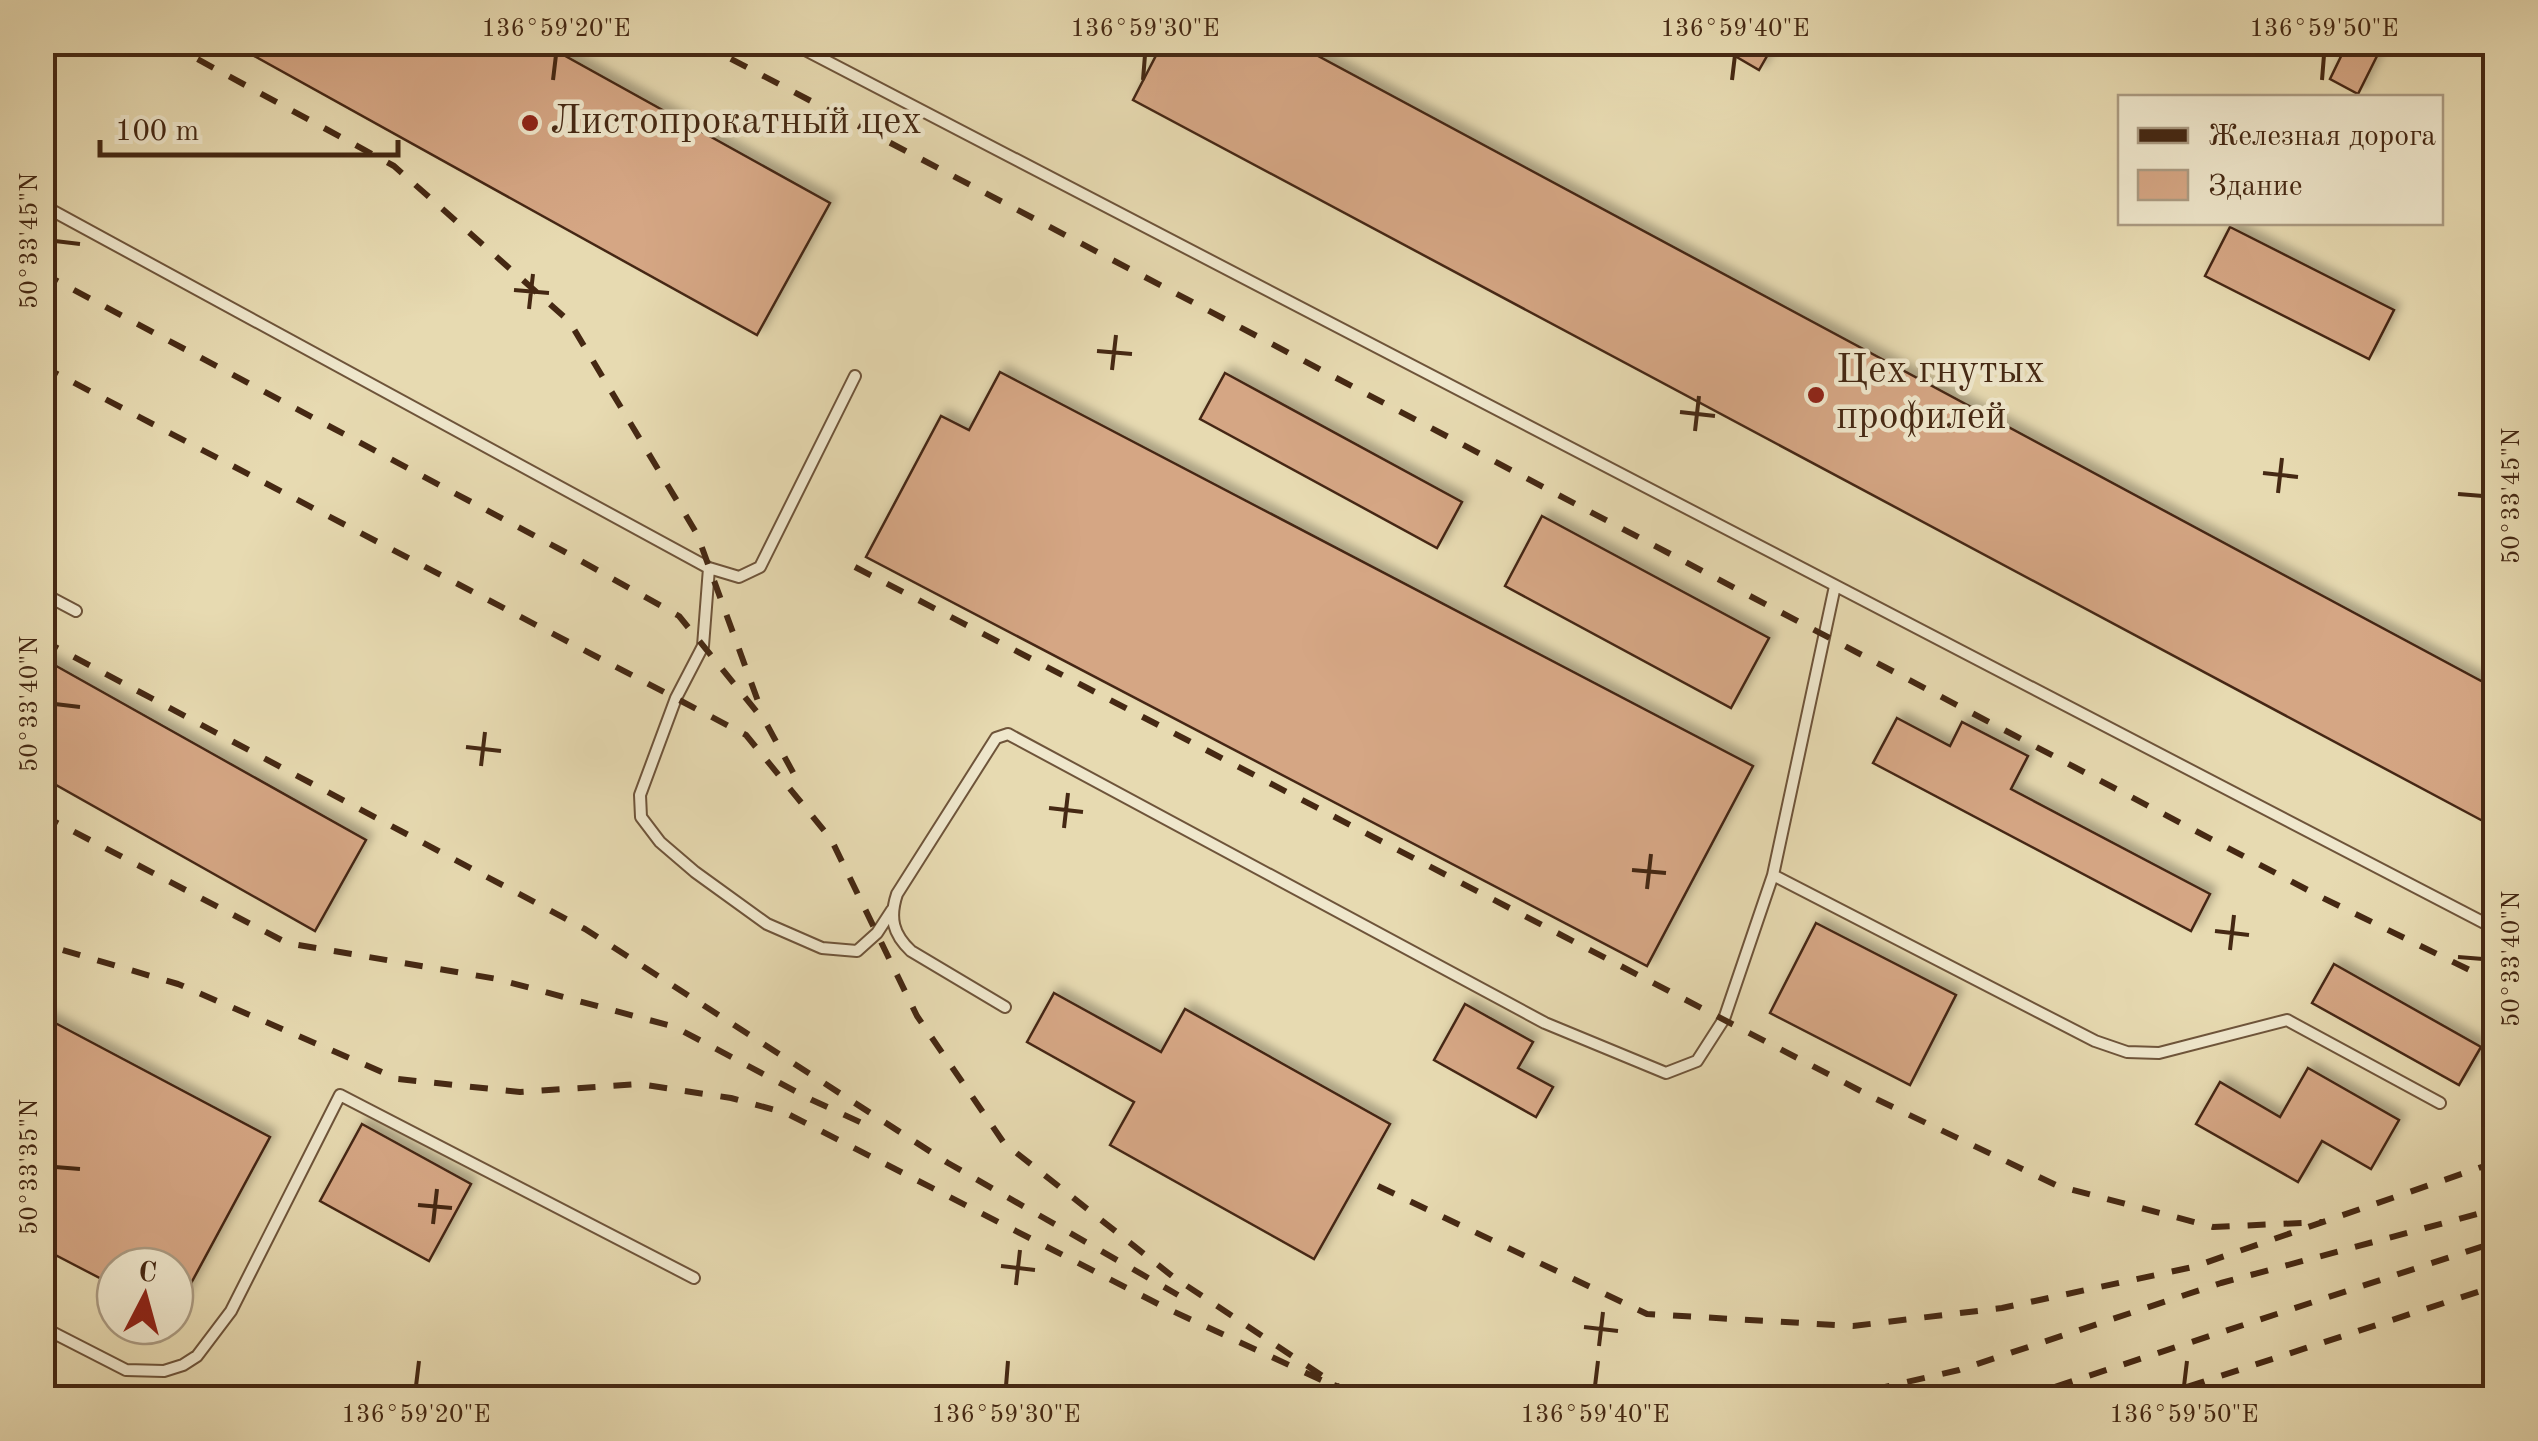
<svg xmlns="http://www.w3.org/2000/svg" width="2538" height="1441" viewBox="0 0 2538 1441" font-family="'Old Standard TT',serif">
	<style>
		.building { fill: #d5a684; stroke: #452813; stroke-width: 2.5; filter: url(#shadow) }
		.lines { fill: none; stroke-linecap: round; stroke-linejoin: round }
		.lane-casing { stroke: #6e543a; stroke-width: 14 }
		.lane { stroke: #efe7cc; stroke-width: 10 }
		.rail { stroke: #452813; stroke-width: 6; stroke-dasharray: 18 18; stroke-linecap: butt }
		.ticks { fill: none; stroke: #452813; stroke-width: 4 }
		.poi-dot { fill: #8f2418; stroke: #efe7cc; stroke-width: 4 }
		.labels { text-anchor: middle; dominant-baseline: central; stroke-width: 9; stroke-linejoin: round; paint-order: stroke }
		.poi-label { font-size: 40px; fill: #452813; stroke: #efe7cc; text-anchor: start }
		.neatline { fill: none; stroke: #452813; stroke-width: 4 }
		.ticks-label { font-size: 25px; text-anchor: middle; fill: #452813 }
	</style>
	<defs>
		<filter id="shadow"><feDropShadow dx="6" dy="-6" stdDeviation="5" flood-color="#0004"/></filter>
	</defs>
	<rect width="100%" height="100%" fill="#e7dab1"/>
	<filter id="stains"><feTurbulence type="fractalNoise" baseFrequency=".002" numOctaves="4"/><feColorMatrix values="0 0 0 0 .2 0 0 0 0 .09 0 0 0 0 .02 0 0 0 .5 -.17"/></filter>
	<radialGradient id="worn" r=".72"><stop offset=".6" stop-color="#630" stop-opacity="0"/><stop offset="1" stop-color="#630" stop-opacity=".3"/></radialGradient>
	<!-- building -->
	<path class="building" d="M229,42H540L830,203L757,335Z
		M1163,42H1292L2496,689V828L1133,100Z
		M1711,42H1775L1759,70Z
		M2348,42H2384L2358,94L2330,79Z
		M2230,227L2394,310L2369,359L2205,276Z
		M1000,372L1753,766L1647,966L866,557L941,416L969,430Z
		M1225,373L1462,502L1437,548L1200,419Z
		M1542,516L1769,638L1731,708L1505,586Z
		M42,658L366,840L315,931L42,777Z
		M1897,718L1950,746L1962,722L2028,756L2011,789L2210,894L2191,931L1873,763Z
		M1816,923L1956,995L1910,1085L1770,1013Z
		M2334,964L2481,1047L2459,1085L2312,1003Z
		M1054,993L1161,1052L1185,1009L1390,1124L1314,1259L1110,1145L1134,1102L1027,1042Z
		M1465,1004L1533,1042L1518,1068L1553,1087L1536,1117L1434,1060Z
		M42,1016L270,1137L175,1313V1266H115V1286L42,1248Z
		M2308,1068L2399,1120L2371,1169L2322,1141L2298,1182L2196,1124L2220,1082L2280,1117Z
		M362,1124L471,1184L429,1261L320,1201Z"/>
	<g class="lines">
		<!-- lane casing -->
		<g class="lane-casing">
			<path id="lane" d="M790,42L2496,929
				M42,205L709,568L739,577L760,567L855,376
				M709,568L703,646L676,698L640,795L641,817L660,842L695,872L767,924L822,948L857,951L877,933L892,910
				M1835,586L1773,875L2095,1041L2127,1052L2159,1053L2287,1020L2440,1103
				M42,593L76,611
				M1005,1007L911,951C893,934 889,918 897,894L996,738L1008,734L1545,1023L1666,1073L1697,1061L1724,1019L1773,875
				M42,1327L126,1370L164,1371L183,1365L197,1356L231,1311L340,1095L694,1278"/>
		</g>
		<!-- lane -->
		<use href="#lane" class="lane"/>
		<!-- rail -->
		<path class="rail" d="M166,42L394,166L569,321L697,534L759,704
			M699,42L2321,897L2496,983
			M42,273L565,552L679,616L766,723L801,787
			M42,366L746,735L831,839L917,1016L1004,1143L1172,1276L1345,1391L1166,1308L786,1113L731,1098L639,1084L520,1092L398,1079L178,984L42,944
			M855,567L1876,1099L2058,1186L2213,1227L2322,1222
			M42,640L585,929L948,1163L1178,1295
			M42,815L287,943L497,979L675,1027L812,1100L875,1129
			M1378,1186L1647,1314L1853,1326L2002,1308L2193,1267L2496,1162
			M1334,1385L1371,1398
			M1837,1398L1959,1370L2221,1283L2496,1209
			M2021,1398L2496,1242
			M2153,1398L2496,1286"/>
	</g>
	<!-- ticks -->
	<path class="ticks" d="M553,80L556,55M1143,80L1145,55M1732,80L1735,55M2322,80L2324,55M55,241L80,244M514,290L549,293M529,309L533,274M1097,351L1132,354M1112,370L1116,335M1680,412L1715,416M1695,431L1699,396M2263,473L2298,477M2278,493L2282,458M2458,494L2483,496M55,704L80,707M466,747L501,751M481,766L485,732M1049,808L1083,812M1064,828L1068,793M1632,870L1666,873M1647,889L1651,854M2215,931L2249,935M2230,950L2234,915M2458,957L2483,959M55,1167L80,1169M418,1205L452,1208M433,1224L437,1189M1001,1266L1035,1270M1016,1285L1020,1250M1584,1327L1618,1331M1599,1346L1603,1312M416,1386L419,1361M1006,1386L1008,1361M1595,1386L1598,1361M2184,1386L2187,1361"/>
	<!-- markers -->
	<g class="poi-dot">
		<circle cx="530" cy="123" r="10"/>
		<circle cx="1816" cy="395" r="10"/>
	</g>
	<g class="labels">
		<!-- poi labels -->
		<g class="poi-label">
			<text x="550" y="123">Листопрокатный цех</text>
			<text x="1836" y="372">Цех гнутых<tspan x="1836" dy="46">профилей</tspan></text>
		</g>
	</g>
	<!-- margin -->
	<rect width="2538" height="1441" fill="none" stroke="#e7dab1" stroke-width="110"/>
	<!-- legend -->
	<rect x="2118" y="95" width="325" height="130" fill="#efe7cc" stroke="#ab9b82" stroke-width="2.5"/>
	<rect x="2138" y="128" width="50" height="15" fill="#452813" stroke="#ab9b82" stroke-width="2.5"/>
	<text x="2208" y="145" font-size="30" fill="#452813">Железная дорога</text>
	<rect x="2138" y="170" width="50" height="30" fill="#d5a684" stroke="#ab9b82" stroke-width="2.5"/>
	<text x="2208" y="195" font-size="30" fill="#452813">Здание</text>
	<!-- north arrow -->
	<g transform="translate(145 1296) rotate(6)"><circle r="48" fill="#efe7cc" stroke="#ab9b82" stroke-width="2.5"/>
	<path d="M0-8L18 38L0 25L-18 38Z" fill="#8f2418"/>
	<text y="-15" font-size="28" font-weight="bold" text-anchor="middle" fill="#452813">С</text>
	</g>
	<!-- scale -->
	<path d="M100 140v15h298v-15" fill="none" stroke="#452813" stroke-width="5"/>
	<text x="115" y="140" font-size="30" fill="#452813" stroke="#efe7cc" stroke-width="8" paint-order="stroke">100 m</text>
	<rect x="55" y="55" width="2428" height="1331" class="neatline"/>
	<g class="ticks-label">
		<text x="556" y="36">136°59'20"E</text>
		<text x="1145" y="36">136°59'30"E</text>
		<text x="1735" y="36">136°59'40"E</text>
		<text x="2324" y="36">136°59'50"E</text>
		<text transform="translate(28 241) rotate(-90)" y="9">50°33'45"N</text>
		<text transform="translate(2510 496) rotate(-90)" y="9">50°33'45"N</text>
		<text transform="translate(28 704) rotate(-90)" y="9">50°33'40"N</text>
		<text transform="translate(2510 959) rotate(-90)" y="9">50°33'40"N</text>
		<text transform="translate(28 1167) rotate(-90)" y="9">50°33'35"N</text>
		<text x="416" y="1422">136°59'20"E</text>
		<text x="1006" y="1422">136°59'30"E</text>
		<text x="1595" y="1422">136°59'40"E</text>
		<text x="2184" y="1422">136°59'50"E</text>
	</g>
	<rect width="100%" height="100%" filter="url(#stains)"/>
	<rect width="100%" height="100%" fill="url(#worn)"/>
</svg>
